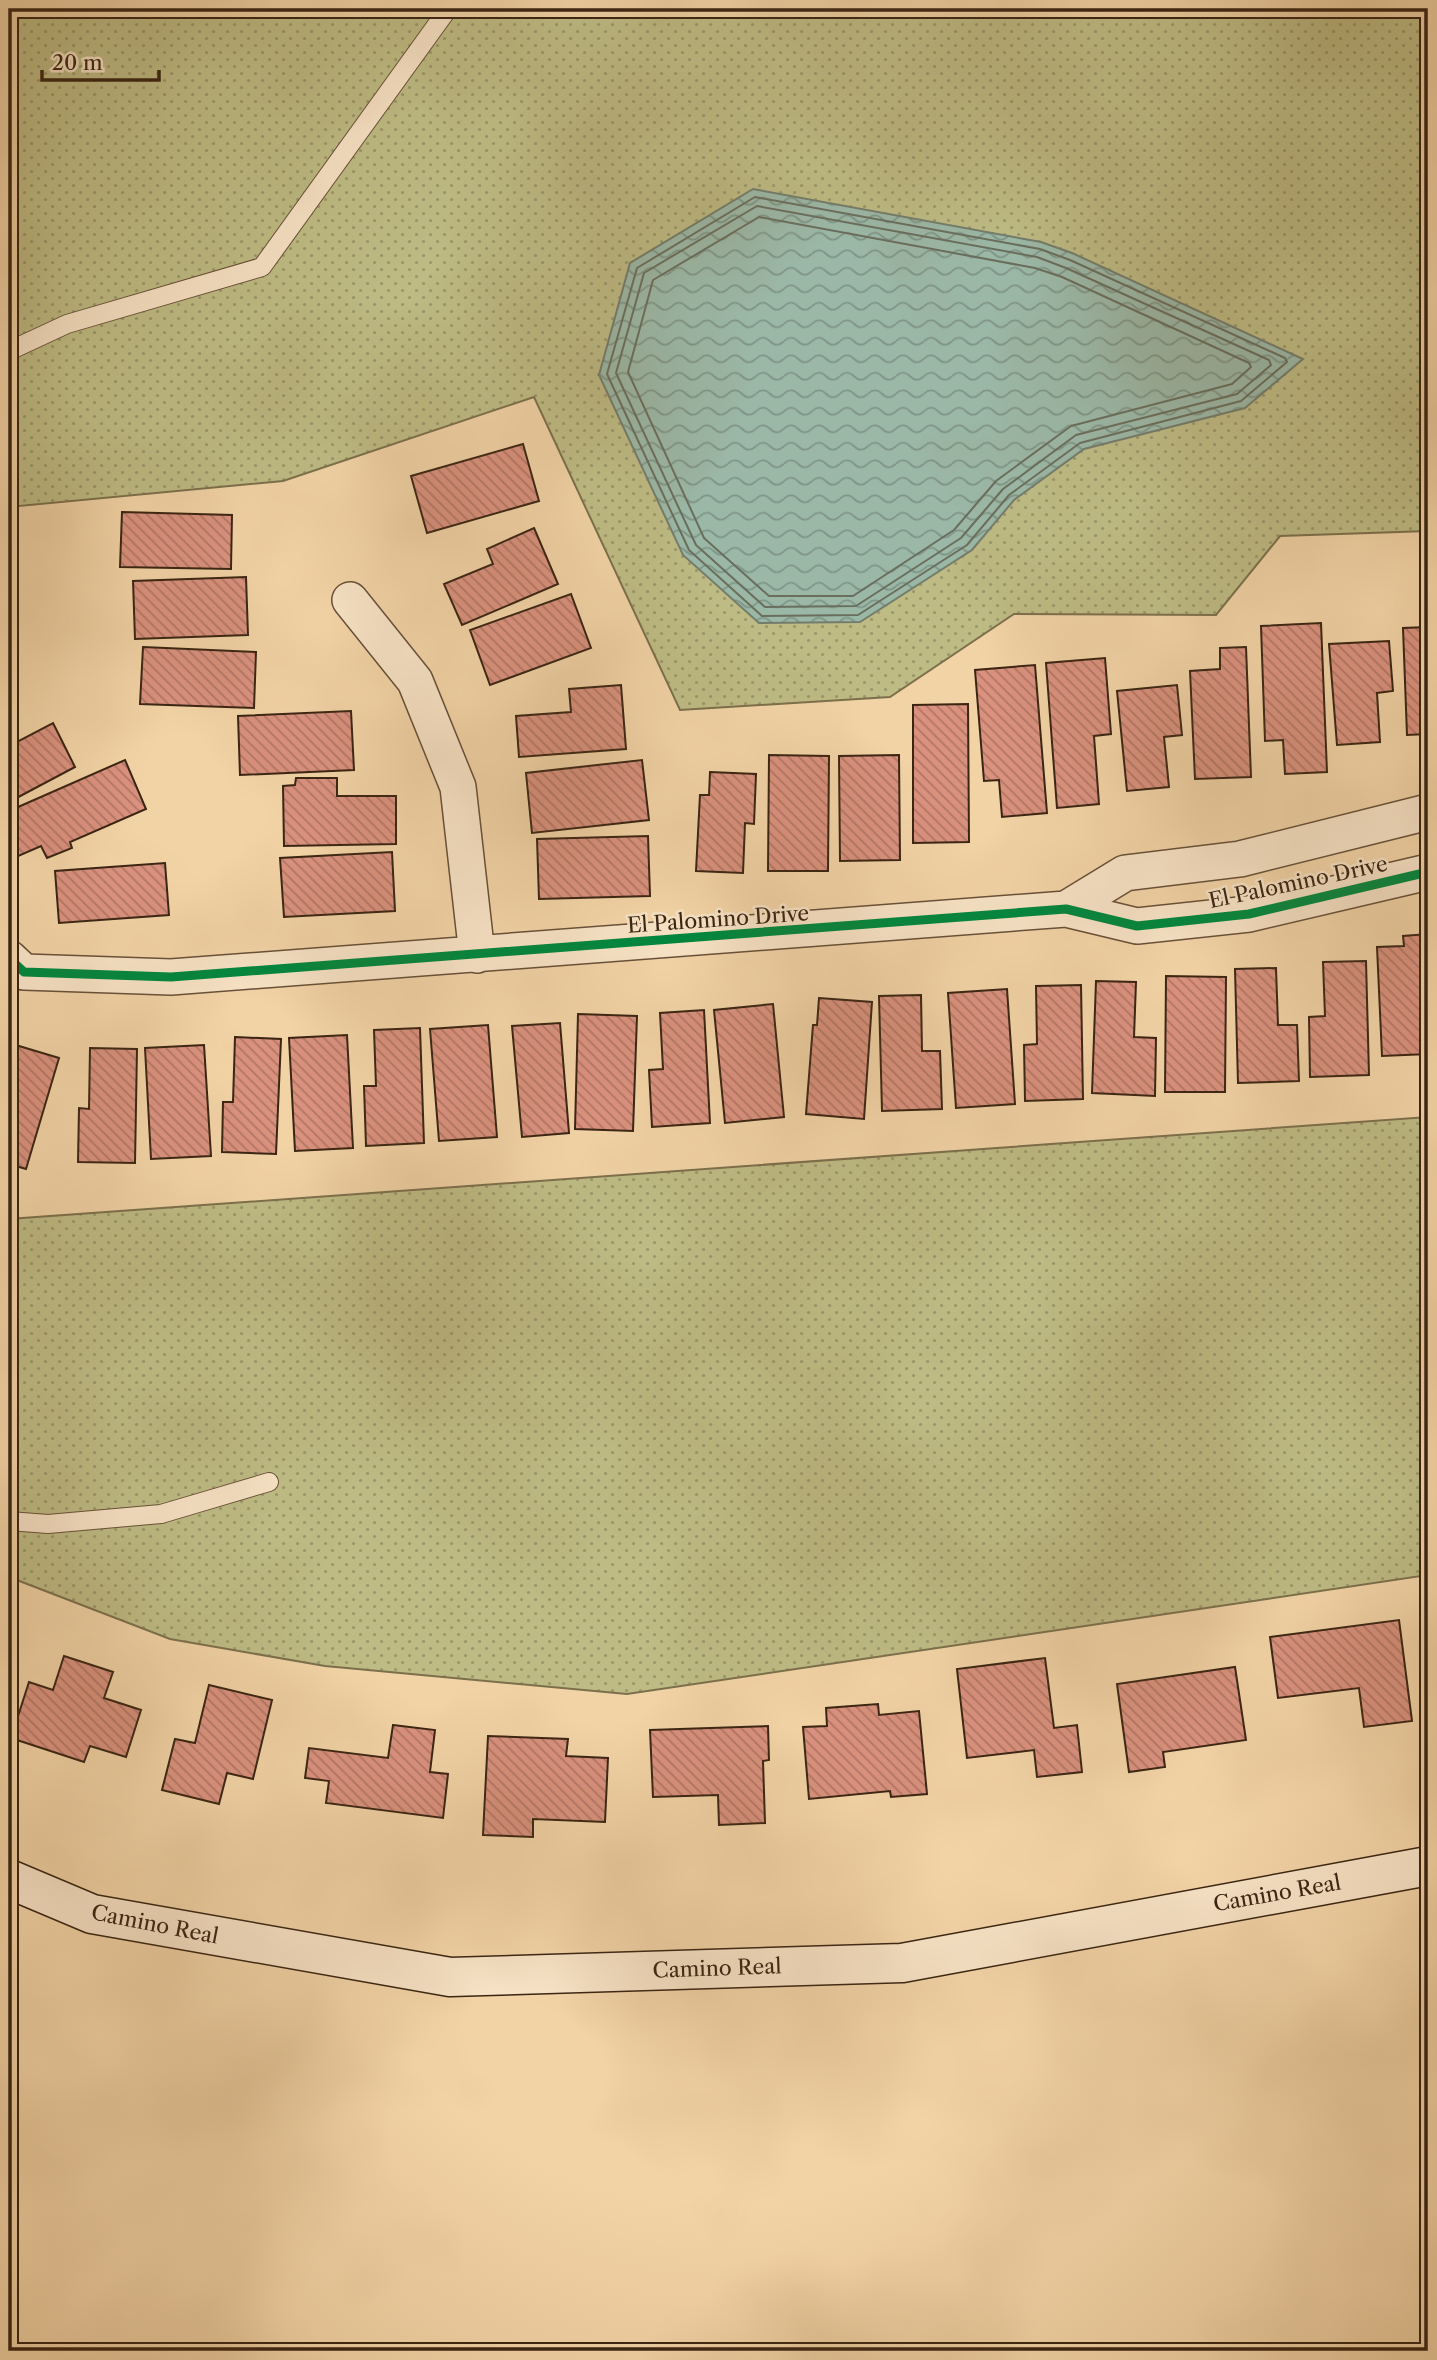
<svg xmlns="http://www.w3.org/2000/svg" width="1437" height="2360" viewBox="0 0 1437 2360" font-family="'Libre Caslon Text',serif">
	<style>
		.grass { fill: url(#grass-dots); stroke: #7c704c; stroke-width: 2 }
		.water { fill: url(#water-waves); stroke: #747d6c; stroke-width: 2 }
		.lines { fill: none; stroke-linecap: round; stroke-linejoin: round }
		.shore { stroke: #6a6e5d; stroke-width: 2 }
		.building { fill: url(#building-back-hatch); stroke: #3a2513; stroke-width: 2 }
		.service-casing { stroke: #685038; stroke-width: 20 }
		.minor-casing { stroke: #685038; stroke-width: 38 }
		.secondary-casing { stroke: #3a2513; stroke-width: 41 }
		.service { stroke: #f7e2c5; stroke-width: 18 }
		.minor { stroke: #f7e2c5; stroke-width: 35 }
		.secondary { stroke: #f7e2c5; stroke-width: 38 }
		.cycleway-casing { stroke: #f7e2c5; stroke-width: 13 }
		.cycleway { stroke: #00873e; stroke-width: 9 }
		.labels { text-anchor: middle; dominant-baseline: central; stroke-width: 5; stroke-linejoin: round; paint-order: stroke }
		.street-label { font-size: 21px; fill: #3a2513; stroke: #f7e2c5 }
	</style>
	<defs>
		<pattern id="grass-dots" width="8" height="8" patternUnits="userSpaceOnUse" patternTransform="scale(1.75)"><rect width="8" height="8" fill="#bebb84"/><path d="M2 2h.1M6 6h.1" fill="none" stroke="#9b986b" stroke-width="1.8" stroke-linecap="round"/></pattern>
		<pattern id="water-waves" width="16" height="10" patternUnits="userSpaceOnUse" patternTransform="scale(1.75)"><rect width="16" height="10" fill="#9bb8a7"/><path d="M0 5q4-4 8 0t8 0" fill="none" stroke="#7f9587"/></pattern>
		<pattern id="building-back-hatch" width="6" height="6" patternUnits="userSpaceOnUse" patternTransform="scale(1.75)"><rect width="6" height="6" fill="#da917e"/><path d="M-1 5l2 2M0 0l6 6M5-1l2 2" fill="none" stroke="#b27666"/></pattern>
	</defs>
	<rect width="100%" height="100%" fill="#f2d3a6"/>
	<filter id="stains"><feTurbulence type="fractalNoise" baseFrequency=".00286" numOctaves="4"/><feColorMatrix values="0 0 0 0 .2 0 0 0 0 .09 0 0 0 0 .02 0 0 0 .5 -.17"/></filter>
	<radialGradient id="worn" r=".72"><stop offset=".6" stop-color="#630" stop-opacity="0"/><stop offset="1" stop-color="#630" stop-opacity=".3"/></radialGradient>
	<!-- grass -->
	<path class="grass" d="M9,9H95L140,17L206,9H1428V531L1280,536L1216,615L1014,614L890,697L680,710L534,397L283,481L9,507Z
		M1428,1117V1575L627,1694L325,1666L170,1639L9,1577V1219Z"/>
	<!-- water -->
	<path class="water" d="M753,189L1041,242L1072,253L1303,359L1245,408L1084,449L1014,500L972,550L860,622L759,623L683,555L599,375L630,263Z"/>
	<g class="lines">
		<!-- shore -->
		<path class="shore" d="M755,197L1040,249L1070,260L1285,358L1287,362L1241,401L1080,443L1009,495L967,545L858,615L762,616L689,550L607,374L637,268Z
			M757,206L1037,257L1066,268L1269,360L1271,365L1237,394L1076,435L1003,489L961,538L856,606L765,607L696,545L616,373L644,273Z
			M759,217L1035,268L1062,277L1249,363L1251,367L1232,384L1071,426L996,481L954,530L853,596H769L704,538L628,372L653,280Z"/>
	</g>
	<!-- building -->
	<path class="building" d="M523,444L539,501L427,533L411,476Z
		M122,512L232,515L231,569L120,567Z
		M534,528L558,584L462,625L444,584L493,564L487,549Z
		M246,577L248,635L135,639L133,581Z
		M571,594L591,648L490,685L470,630Z
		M1321,623L1327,772L1285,774L1283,740L1265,741L1261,626Z
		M1428,627V734L1407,735L1403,628Z
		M1389,641L1393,691L1377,693L1380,742L1337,745L1329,644Z
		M143,647L256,652L254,708L140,704Z
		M1246,647L1251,777L1195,779L1190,671L1220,669V648Z
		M1105,658L1111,734L1094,736L1099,804L1057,808L1046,663Z
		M1035,665L1047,813L1002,817L999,780L984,781L975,670Z
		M621,685L626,749L519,757L516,716L571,712L569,689Z
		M1177,685L1182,735L1164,737L1169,787L1127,791L1117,691Z
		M968,704L969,842L913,843V705Z
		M351,711L354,770L240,775L238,716Z
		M53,723L75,767L9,802V746Z
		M769,755L829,756L828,871H768Z
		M899,755L900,860L840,861L839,756Z
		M125,760L146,809L70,842L72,848L47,858L41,846L9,860V811Z
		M642,760L649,820L532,833L526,773Z
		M710,772L756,774L754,824L745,823L743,873L696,871L700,795H709Z
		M296,778H337V796H396V844L284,846L283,786L295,785Z
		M648,836L650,896L539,899L537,839Z
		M392,852L395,911L284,917L280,858Z
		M165,863L169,915L59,923L55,871Z
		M1428,934V1054L1382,1056L1377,947L1404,946L1403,936Z
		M1366,961L1369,1075L1310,1077L1309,1017L1325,1016L1323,962Z
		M1276,968L1278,1025H1297L1299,1081L1238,1083L1235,969Z
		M1166,976L1226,977L1225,1092H1165Z
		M1096,981L1136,982L1134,1037L1156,1038L1155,1096L1092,1093Z
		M1081,985L1083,1099L1025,1101L1024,1045L1037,1044L1036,986Z
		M1007,989L1015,1104L956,1108L948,993Z
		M921,995L922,1051H940L942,1109L882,1111L879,996Z
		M819,998L872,1002L864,1119L806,1114L813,1025H817Z
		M773,1004L784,1117L725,1123L714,1010Z
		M704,1010L710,1123L652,1127L649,1070L663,1069L660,1013Z
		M578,1014L637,1016L633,1131L575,1129Z
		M560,1023L569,1133L522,1137L512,1026Z
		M488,1025L497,1137L439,1141L430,1029Z
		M420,1028L424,1143L366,1146L364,1086H376L374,1030Z
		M347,1035L353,1148L295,1151L289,1038Z
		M235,1037L281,1039L276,1154L222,1152L223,1102H233Z
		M9,1043L59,1058L26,1169L9,1164Z
		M204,1045L211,1156L151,1159L145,1048Z
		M90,1048L137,1049L135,1163L78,1162L79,1108L89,1109Z
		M1399,1620L1412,1721L1364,1727L1359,1688L1278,1698L1270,1637Z
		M64,1656L113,1672L104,1698L141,1710L126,1757L90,1746L84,1762L11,1738L29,1682L53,1690Z
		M1045,1658L1054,1728L1077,1725L1082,1772L1037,1777L1034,1750L967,1758L957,1669Z
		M1235,1667L1246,1740L1163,1752L1165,1767L1129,1772L1117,1684Z
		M209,1685L272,1700L253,1779L227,1773L219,1804L162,1790L175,1739L195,1743Z
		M878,1704L879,1715L919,1711L927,1794L891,1797L890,1791L809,1799L803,1727L827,1726L826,1708Z
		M393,1725L435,1730L430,1772L448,1774L443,1818L326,1803L329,1781L305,1778L309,1748L388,1758Z
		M768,1726L769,1760L763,1761L765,1823L719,1825L718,1795L653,1797L650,1730Z
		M488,1736L568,1739L566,1756L608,1758L605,1822L533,1819V1837L483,1835Z"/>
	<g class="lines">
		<!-- service casing -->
		<g class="service-casing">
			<path id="service" d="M9,351L67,324L262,267L448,9
				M9,1521L48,1524L161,1514L269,1482"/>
		</g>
		<!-- minor casing -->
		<g class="minor-casing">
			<path id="minor" d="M350,600L415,681L458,787L477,955
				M1066,909L1125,873L1240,859L1428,812
				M9,958L24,972L171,977L1066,909L1137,926L1249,914L1428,872"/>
		</g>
		<!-- secondary casing -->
		<g class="secondary-casing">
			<path id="secondary" d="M9,1879L92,1914L450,1977L902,1963L1428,1866"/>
		</g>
		<!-- service -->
		<use href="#service" class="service"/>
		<!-- minor -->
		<use href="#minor" class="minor"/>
		<!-- secondary -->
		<use href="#secondary" class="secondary"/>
		<!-- cycleway casing -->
		<g class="cycleway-casing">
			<path id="cycleway" d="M9,958L24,972L171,977L1066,909L1137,926L1249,914L1428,872"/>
		</g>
		<!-- cycleway -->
		<use href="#cycleway" class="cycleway"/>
	</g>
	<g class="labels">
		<!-- street labels -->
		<g class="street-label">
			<text transform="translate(1298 882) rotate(-12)">El Palomino Drive</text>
			<text transform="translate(718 919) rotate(-4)">El Palomino Drive</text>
			<text transform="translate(1277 1893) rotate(-10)">Camino Real</text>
			<text transform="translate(155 1924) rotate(11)">Camino Real</text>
			<text transform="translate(717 1968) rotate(-2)">Camino Real</text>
		</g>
	</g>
	<!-- margin -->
	<rect width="1437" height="2360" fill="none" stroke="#f2d3a6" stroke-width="35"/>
	<rect x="10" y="10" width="1416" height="2339" fill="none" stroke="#3a2513" stroke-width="3.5"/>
	<rect x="18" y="18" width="1402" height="2325" fill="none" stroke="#3a2513" stroke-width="2"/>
	<!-- scale -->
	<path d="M42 70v10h117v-10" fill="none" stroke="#3a2513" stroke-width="3.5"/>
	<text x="52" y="70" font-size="21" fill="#3a2513" stroke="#f7e2c5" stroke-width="5" paint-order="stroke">20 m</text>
	<rect width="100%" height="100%" filter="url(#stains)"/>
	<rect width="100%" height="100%" fill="url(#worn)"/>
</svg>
